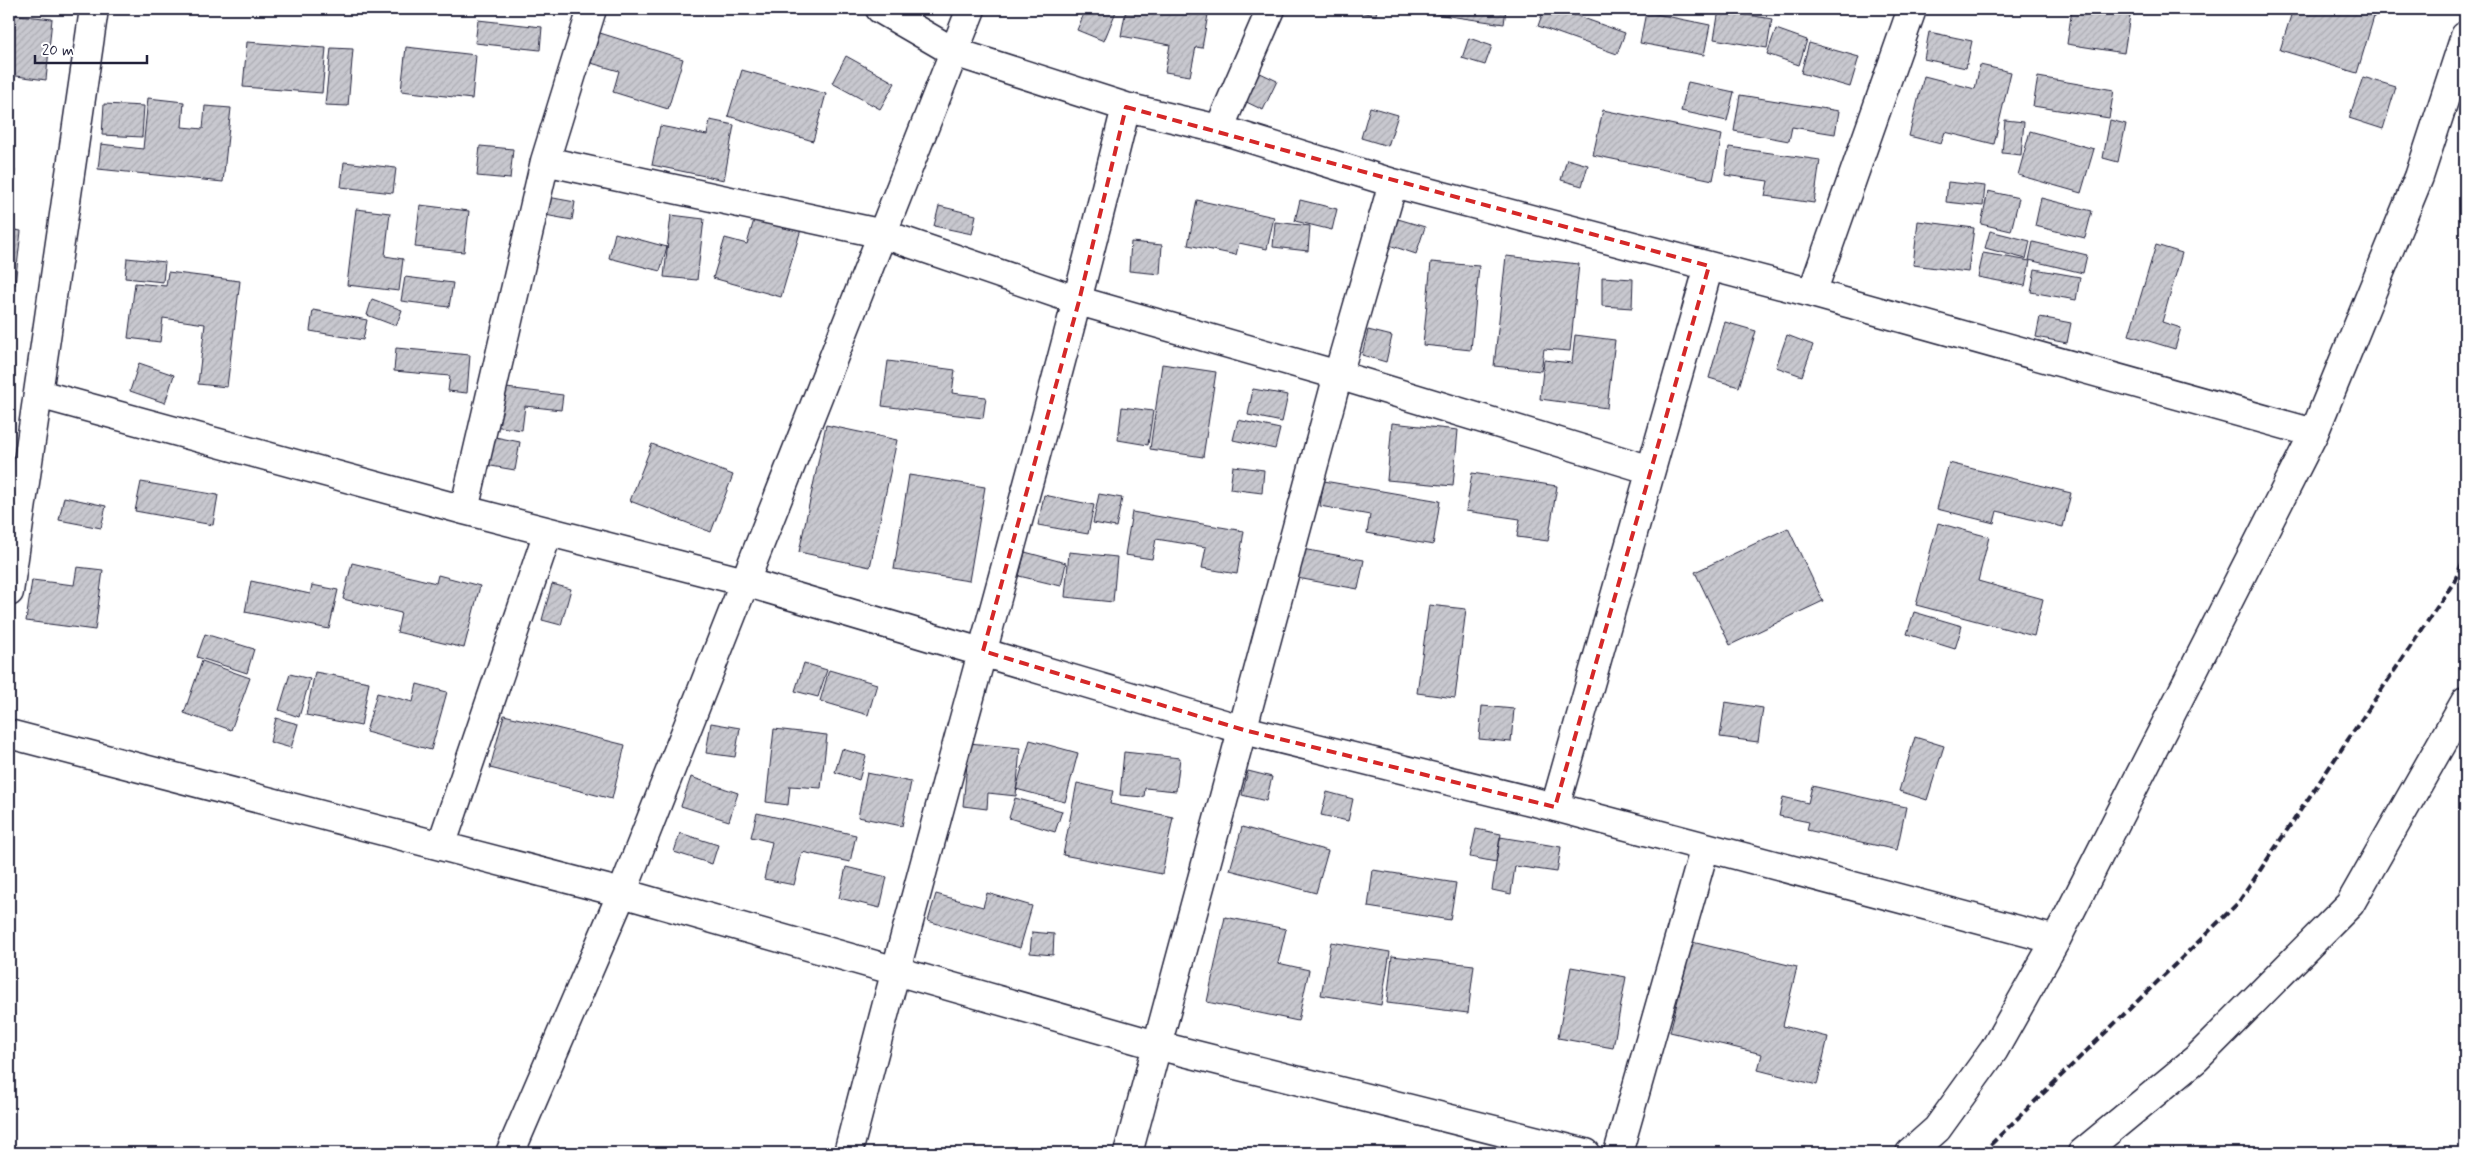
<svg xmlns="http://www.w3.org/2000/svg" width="2474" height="1162" viewBox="0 0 2474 1162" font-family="Mynerve,sans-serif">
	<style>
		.building { fill: url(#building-hatch); stroke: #22223b }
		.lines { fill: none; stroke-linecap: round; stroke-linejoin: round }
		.minor-casing { stroke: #22223b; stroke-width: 31 }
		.minor { stroke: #fff; stroke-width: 28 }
		.rail { stroke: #22223b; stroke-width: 4; stroke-dasharray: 8 4; stroke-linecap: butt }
		.marked { fill: none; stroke: #d62828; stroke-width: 4; stroke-dasharray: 10 6; stroke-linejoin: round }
	</style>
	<defs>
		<pattern id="building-hatch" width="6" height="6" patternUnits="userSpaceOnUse" patternTransform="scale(1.25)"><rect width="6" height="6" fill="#c8c8cf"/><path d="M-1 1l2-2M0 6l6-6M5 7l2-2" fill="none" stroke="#acacb3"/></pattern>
	</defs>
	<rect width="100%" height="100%" fill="#fff"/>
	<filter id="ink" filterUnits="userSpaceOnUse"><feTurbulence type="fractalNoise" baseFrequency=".02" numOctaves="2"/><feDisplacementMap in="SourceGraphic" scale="10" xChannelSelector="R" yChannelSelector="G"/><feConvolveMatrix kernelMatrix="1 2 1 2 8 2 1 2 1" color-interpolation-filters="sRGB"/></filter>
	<g filter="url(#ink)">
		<!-- building -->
		<path class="building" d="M1086,9H1117L1104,41L1077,30Z
			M1126,9H1209L1202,48L1196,47L1190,76L1165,72L1170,45L1121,36Z
			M1353,9H1377L1376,15L1352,11Z
			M1436,9H1506L1504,24L1435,14Z
			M1544,9H1558L1625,33L1617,54L1538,26Z
			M2072,9H2131L2124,53L2067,44Z
			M2293,9L2376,10L2357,73L2280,50Z
			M1719,10L1772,19L1767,48L1714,39Z
			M1646,12L1710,25L1704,55L1640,43Z
			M9,14L52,19L46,80L9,75Z
			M478,20L542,27L540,50L475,43Z
			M1776,29L1807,40L1799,65L1767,54Z
			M1929,32L1972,41L1966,68L1924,59Z
			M600,33L683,59L668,109L613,92L619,71L591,63Z
			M1469,38L1492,46L1485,65L1462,58Z
			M247,42L326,48L322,93L243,87Z
			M1809,43L1859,57L1850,87L1801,73Z
			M406,47L476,55L472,99L401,91Z
			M331,48L353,49L348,106L325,105Z
			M846,56L895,83L880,109L832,83Z
			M1980,65L2011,72L1994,144L1945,132L1941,144L1909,136L1924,76L1975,89Z
			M1252,69L1277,81L1263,110L1238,98Z
			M742,70L826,94L813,141L728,116Z
			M2038,77L2114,90L2109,118L2033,106Z
			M2363,77L2396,87L2383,129L2349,118Z
			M1688,82L1734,92L1727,121L1681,111Z
			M1740,95L1839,111L1835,134L1792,127L1789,141L1734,131Z
			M148,98L184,102L182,127L203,129L205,106L231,108L223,182L98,169L101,144L143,149Z
			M104,104L144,106L142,137L102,135Z
			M1370,107L1398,115L1388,146L1361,138Z
			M1603,110L1722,135L1713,180L1593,155Z
			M710,120L734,125L724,180L652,165L660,126L707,135Z
			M2005,120L2024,122L2021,155L2002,153Z
			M2110,120L2126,124L2118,162L2103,158Z
			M2030,131L2094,149L2081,193L2018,175Z
			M480,146L513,149L510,179L477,176Z
			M1729,147L1820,160L1814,203L1765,196L1768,181L1725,175Z
			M1567,159L1588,165L1582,186L1561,180Z
			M344,162L396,168L393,193L341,187Z
			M9,169L15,170L12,197H9Z
			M1948,182L1985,186L1983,206L1946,202Z
			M1988,191L2019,198L2011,231L1981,224Z
			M537,195L575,202L572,220L534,213Z
			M2041,198L2092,211L2085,238L2035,226Z
			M1197,200L1274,217L1267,249L1239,243L1236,255L1188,245Z
			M1300,200L1337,209L1332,230L1295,221Z
			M420,205L469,211L464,252L415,247Z
			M939,206L976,215L972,234L934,226Z
			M356,209L390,213L385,256L403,259L399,291L347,285Z
			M756,213L802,226L781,297L713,278L725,238L747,244Z
			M671,215L704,219L697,280L664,277Z
			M1398,219L1425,227L1416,254L1389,245Z
			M1918,221L1974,228L1968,272L1913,265Z
			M1275,222L1310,226L1308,251L1273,247Z
			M9,229L21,231L15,285L9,284Z
			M1990,231L2030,241L2026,259L1985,248Z
			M615,233L667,247L660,271L609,258Z
			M1131,242L1162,245L1160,274L1129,271Z
			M2033,242L2087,255L2083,273L2029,260Z
			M2156,245L2182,253L2162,322L2181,328L2175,349L2129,335Z
			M1983,253L2030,261L2025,286L1978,277Z
			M1506,256L1579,264L1570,351L1544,349L1541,371L1494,366Z
			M127,258L165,262L163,282L125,278Z
			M1431,262L1479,266L1471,350L1423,345Z
			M2035,269L2080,277L2076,300L2031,292Z
			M168,272L240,281L227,387L198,384L205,324L163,318L160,342L128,338L135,283L166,286Z
			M405,277L453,283L449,307L401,301Z
			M1602,277L1633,279L1632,308L1602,306Z
			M372,299L402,310L396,326L367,315Z
			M313,310L367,320L363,340L310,331Z
			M2040,317L2071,323L2067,343L2036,337Z
			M1725,322L1756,331L1739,387L1709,378Z
			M1368,330L1392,336L1386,362L1362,355Z
			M1575,335L1615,340L1607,408L1540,399L1544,360L1572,363Z
			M1787,335L1813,345L1802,376L1776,367Z
			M396,348L470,355L467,393L448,391L450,376L394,371Z
			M888,361L955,370L952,393L986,397L983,418L882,406Z
			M139,363L174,375L165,403L130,391Z
			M1162,364L1216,372L1203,457L1150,449Z
			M498,387L563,395L561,410L525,406L522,430L493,426Z
			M1253,389L1288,395L1282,422L1248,415Z
			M1122,407L1153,411L1148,445L1118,440Z
			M1238,420L1280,429L1275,449L1233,440Z
			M1392,423L1458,430L1453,486L1387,480Z
			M826,425L897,440L870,567L799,552Z
			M490,436L520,442L515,470L485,465Z
			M652,444L733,475L711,532L630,501Z
			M1949,463L2071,493L2063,527L1997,511L1994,523L1937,509Z
			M1233,466L1264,470L1262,493L1230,489Z
			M1472,473L1557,486L1548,541L1517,537L1520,519L1466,511Z
			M909,475L985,487L969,581L894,569Z
			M1324,481L1440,501L1433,545L1367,533L1370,515L1320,506Z
			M141,482L218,495L213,525L135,511Z
			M1099,494L1122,498L1116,527L1093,523Z
			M1044,495L1094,505L1088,534L1038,525Z
			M64,497L106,506L101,528L59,520Z
			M1132,512L1244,531L1237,574L1202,568L1206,547L1156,539L1152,559L1125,555Z
			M1938,523L1989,537L1978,581L2043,599L2034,636L1916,605Z
			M1788,528L1823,601L1730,645L1695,572Z
			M1302,549L1364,560L1358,589L1297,578Z
			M1025,552L1066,563L1061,586L1019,576Z
			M1069,552L1117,557L1113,602L1065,597Z
			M352,563L436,583L438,575L480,586L464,648L397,632L401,613L343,599Z
			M77,567L103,570L95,630L26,621L32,580L74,585Z
			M251,581L310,594L312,585L338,590L329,629L245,612Z
			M552,584L571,589L561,625L542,620Z
			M1429,605L1466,609L1455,698L1417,693Z
			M1914,612L1962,626L1955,649L1907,634Z
			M205,634L254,649L247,673L197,657Z
			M202,661L250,678L231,730L184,713Z
			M804,663L827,670L818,697L795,691Z
			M829,670L877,684L868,715L820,701Z
			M315,672L369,682L361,726L306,715Z
			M290,674L310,679L299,717L279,710Z
			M417,684L447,692L431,750L366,732L377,693L413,702Z
			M1725,702L1763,708L1758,742L1720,737Z
			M1482,706L1514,709L1511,742L1479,739Z
			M504,715L625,745L612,799L490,768Z
			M276,718L298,724L291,748L270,742Z
			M711,723L740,728L735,757L706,753Z
			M774,729L827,735L821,788L790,786L788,805L766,802Z
			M1915,737L1944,746L1927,800L1899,791Z
			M1030,740L1078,753L1065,802L1016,789Z
			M969,743L1020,748L1016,796L988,793L987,809L963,806Z
			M842,749L866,756L859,780L835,772Z
			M1124,752L1180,758L1176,791L1145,788L1144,797L1120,795Z
			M1248,771L1272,777L1266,801L1242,795Z
			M867,773L911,782L902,826L858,817Z
			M691,777L738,793L729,821L681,806Z
			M1077,783L1113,791L1110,804L1173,817L1162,874L1063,855Z
			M1812,786L1906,807L1897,850L1807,830L1809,822L1779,816L1783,797L1808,803Z
			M1327,792L1353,799L1348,821L1321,815Z
			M1015,798L1062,811L1055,832L1009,818Z
			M757,813L856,835L850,862L802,852L794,885L764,879L772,842L751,837Z
			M1242,827L1328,851L1316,893L1230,870Z
			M1476,829L1501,834L1496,862L1470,857Z
			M680,833L718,845L712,864L674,852Z
			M1500,837L1561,847L1557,872L1515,866L1511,894L1492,890Z
			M846,867L887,877L880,908L839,898Z
			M1373,870L1456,883L1450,920L1368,907Z
			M987,893L1032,906L1020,948L928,921L936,894L983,907Z
			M1225,917L1286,929L1278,963L1309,970L1298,1021L1207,1002Z
			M1032,932L1054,934L1053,955L1030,953Z
			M1331,942L1390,952L1381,1005L1321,995Z
			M1692,942L1797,967L1783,1026L1828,1037L1817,1085L1758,1070L1762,1054L1670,1032Z
			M1392,956L1474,965L1468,1013L1387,1003Z
			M1571,967L1626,977L1613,1048L1558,1038Z"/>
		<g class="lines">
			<!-- minor casing -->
			<g class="minor-casing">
				<path id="minor" d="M880,9L954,52L1126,107L1219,129L1393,183L1812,293L2314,433
					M1219,129L1271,9
					M545,161L883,234L1079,301L1338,375L1651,470
					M1812,293L1912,9
					M39,394L464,510L745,582L1244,730L1555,807L2056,940
					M464,510L545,161L592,9
					M9,592L94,9
					M9,734L622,893L1156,1045L1586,1153
					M1555,807L1709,266
					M441,846L548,532
					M510,1153L622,893L971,9
					M848,1153C937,804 1040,458 1126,107
					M1128,1153L1338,375L1393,183
					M1618,1153L1705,847
					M1910,1153L1937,1129L1994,1050L2056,940L2314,433L2419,177L2465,36
					M2082,1153L2196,1059L2350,904L2465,702"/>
			</g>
			<!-- minor -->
			<use href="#minor" class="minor"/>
			<!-- rail -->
			<path class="rail" d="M1982,1153L2238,903L2454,582L2465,557"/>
		</g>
	</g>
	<!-- marked area -->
	<path class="marked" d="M1126,107L1709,266L1555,807L1244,730L983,651L1079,301Z"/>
	<!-- margin -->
	<rect width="2474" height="1162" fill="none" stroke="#fff" stroke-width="30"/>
	<rect x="15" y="15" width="2444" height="1132" fill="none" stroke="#22223b" stroke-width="2" filter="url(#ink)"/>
	<!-- scale -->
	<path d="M35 55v8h112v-8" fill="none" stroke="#22223b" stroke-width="2.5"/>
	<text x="42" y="55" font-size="15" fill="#22223b" stroke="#ffffff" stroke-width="4" paint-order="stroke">20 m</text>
</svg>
